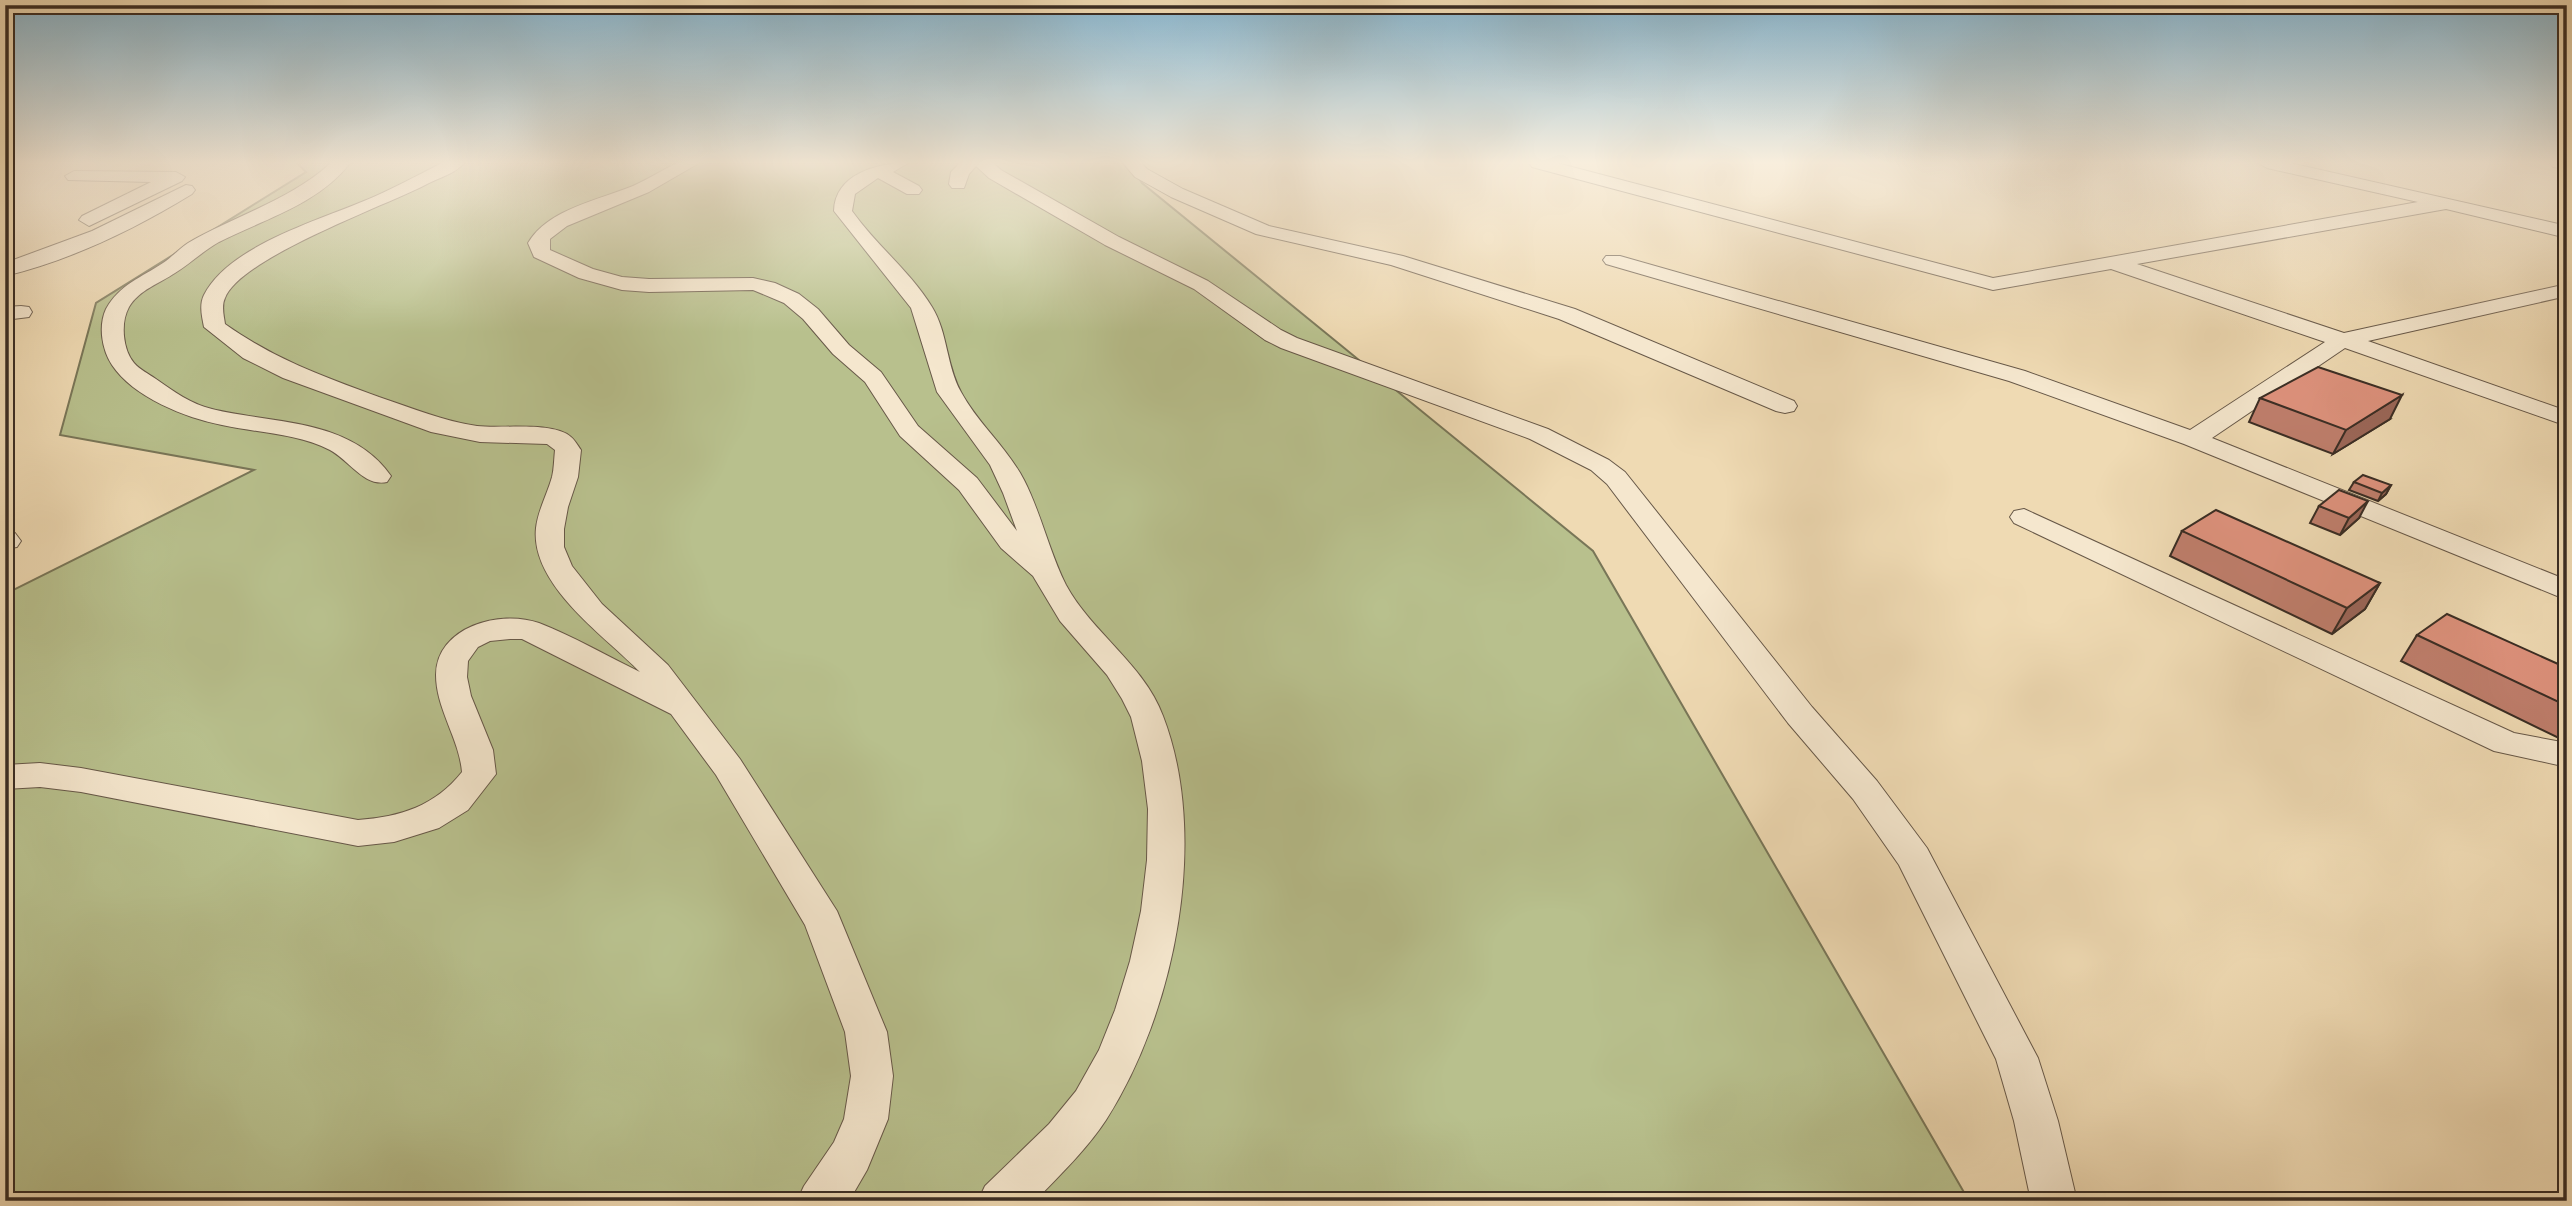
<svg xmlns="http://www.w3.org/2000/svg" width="2572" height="1206" viewBox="0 0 2572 1206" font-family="'Libre Bodoni',serif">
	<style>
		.green { fill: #b8c08d; stroke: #797658; stroke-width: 2 }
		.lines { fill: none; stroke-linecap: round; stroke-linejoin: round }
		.minor-casing { stroke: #675848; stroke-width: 2 }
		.minor { fill: #f5e7ce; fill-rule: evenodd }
		.wall { fill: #bf7e6c; stroke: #3a2d24; stroke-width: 2 }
		.shaded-wall { fill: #9b6658; stroke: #3a2d24; stroke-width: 2 }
		.building { fill: #de927d; stroke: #3a2d24; stroke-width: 2 }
	</style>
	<rect width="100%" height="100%" fill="#efdab3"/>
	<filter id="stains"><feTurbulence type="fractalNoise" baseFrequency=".00286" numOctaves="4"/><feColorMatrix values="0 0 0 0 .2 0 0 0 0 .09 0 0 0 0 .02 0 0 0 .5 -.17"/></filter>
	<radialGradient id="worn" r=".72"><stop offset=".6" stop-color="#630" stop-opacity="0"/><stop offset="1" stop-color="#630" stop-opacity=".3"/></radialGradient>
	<!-- green -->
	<path class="green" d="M297,163H1129L1142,183L1593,551L1969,1201H5V594L254,470L60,435L96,303L306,172Z"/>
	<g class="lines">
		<!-- minor casing -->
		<g class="minor-casing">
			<path id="minor" d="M331,163H350C319,204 262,220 219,242C203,251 191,263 175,273C160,283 139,290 129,307C120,323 123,350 134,363C140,370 149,374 156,379C173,391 191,404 212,409C273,424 351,418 391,476L387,482C364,487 350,461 330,450C296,433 258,433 222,425C186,418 133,397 112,365C102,350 98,326 106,309C119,285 142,277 163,263C172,257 179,249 188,243C236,215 289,201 331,163Z
				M442,163H464C456,173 439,178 427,184C385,206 240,258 225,298C221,306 224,316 225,324C276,360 322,376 379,397C412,408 443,421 477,426C501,429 553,421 571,437C575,440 578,446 581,450L578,477L568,507L564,529V547L572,566L602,604L668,665L740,759L837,911L887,1032L893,1076L888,1119L867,1170L849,1201H797L804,1186L834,1142L844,1119L851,1076L845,1032L805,925L716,775L671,714L522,639H510L490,641L478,647L468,661L467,677L471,696L493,750L496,774L468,810L439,828L394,842L358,846L81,792L40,787L5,789V765L40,763L81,768L358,820C400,817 435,806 462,772C459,738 436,709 436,675C436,627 500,609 539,623C573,636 607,656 640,672C605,636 530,585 536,528C538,510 547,495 552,477C554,469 554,459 555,450L547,444L480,442L431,432L283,378L243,358L204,327C202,317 199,305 204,295C229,246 317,221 364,201C391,190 416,176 442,163Z
				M677,163H699L649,192L567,226L550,239V250L593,269L622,277L649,279L753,278L775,283L799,294L818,309L849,345L881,372L918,426L977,478L1017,531L1003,493L990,465L937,392L911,308L834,211C835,174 877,163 908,163L893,172L919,186L922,190L919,194H907L878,178L855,194L852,211C876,245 910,271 932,307C948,333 946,365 961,392C978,424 1007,447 1024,480C1041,513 1049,551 1066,585C1092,633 1143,663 1163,716C1210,838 1175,1012 1106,1120C1087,1149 1060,1175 1035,1201H978L985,1186L1049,1124L1076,1091L1099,1050L1115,1010L1130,961L1141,911L1147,860L1148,809L1142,761L1131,717L1122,699L1107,675L1060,621L1033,576L1001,548L959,490L900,436L865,382L833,354L803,319L784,303L753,290L649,292L622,290L579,278L534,257L528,243C548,209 599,200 633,186C648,179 663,170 677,163Z
				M960,163H993L1001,170L1119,237L1208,281L1281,330L1297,338L1548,429L1609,460L1625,472L1812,707L1877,781L1927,848L2038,1058L2058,1121L2077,1201H2031L2014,1121L1996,1059L1899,865L1853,799L1788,723L1607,484L1591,470L1530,439L1281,348L1265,340L1194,289L1105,245L989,178L976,166L969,174L964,188H952L949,184L951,172Z
				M1123,163H1141L1147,169L1183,189L1269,226L1403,256L1575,309L1794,401L1797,406L1794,411L1785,413L1776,411L1559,319L1391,265L1256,234L1171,197L1135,177Z
				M1529,163H1557L1993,278L2418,202L2267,168L2258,163H2290L2567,226V238L2446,209L2137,264L2344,333L2567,284V296L2368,341L2567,411V426L2345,348L2212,438L2567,580V600L2184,444L2009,381L1606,264L1603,260L1606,256H1620L2025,371L2190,430L2325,342L2111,269L1993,290L1532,167Z
				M2550,163H2567V169L2553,167Z
				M74,171L176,172L185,177L182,181L89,226L79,220L82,216L151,182L68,180L65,176Z
				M186,185L192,186L195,190L192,194C135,229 71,260 5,276V263L92,231Z
				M21,306L29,307L32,312L29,317L5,320V307Z
				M2024,509L2514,733L2567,743V767L2494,751L2014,523L2010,517L2014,511Z
				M5,531L15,533L21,541L17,547L5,549Z"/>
		</g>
		<!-- minor -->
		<use href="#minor" class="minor"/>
	</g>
	<!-- wall -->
	<path class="wall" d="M2260,398L2390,419L2333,454L2249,422Z
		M2354,482L2391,485L2386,494L2378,501L2349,490Z
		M2319,506L2359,518L2340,535L2310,523Z
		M2182,531L2380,583L2365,609L2332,634L2170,556Z
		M2417,635L2567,668V742L2401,661Z"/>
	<!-- shaded-wall -->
	<path class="shaded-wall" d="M2402,395L2390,419L2333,454L2346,430Z
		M2391,485L2386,494L2378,501L2382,493Z
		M2368,501L2359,518L2340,535L2349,518Z
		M2380,583L2365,609L2332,634L2347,608Z"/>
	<!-- building -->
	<path class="building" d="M2318,367L2402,395L2346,430L2260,398Z
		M2363,475L2391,485L2382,493L2354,482Z
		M2339,490L2368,501L2349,518L2319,506Z
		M2216,510L2380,583L2347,608L2182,531Z
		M2447,614L2567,668V706L2417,635Z"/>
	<!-- sky -->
	<linearGradient id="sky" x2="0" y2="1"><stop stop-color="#89b7d0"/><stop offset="0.49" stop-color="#f8eedd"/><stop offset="1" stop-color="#f8eedd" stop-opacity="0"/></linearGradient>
	<rect width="2572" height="332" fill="url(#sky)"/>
	<!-- margin -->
	<rect width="2572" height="1206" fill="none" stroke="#efdab3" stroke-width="28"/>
	<rect x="7" y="7" width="2558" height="1192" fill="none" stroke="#3a2d24" stroke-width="3.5"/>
	<rect x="14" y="14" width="2544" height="1178" fill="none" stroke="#3a2d24" stroke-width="2"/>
	<rect width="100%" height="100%" filter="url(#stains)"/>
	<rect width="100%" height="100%" fill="url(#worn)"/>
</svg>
